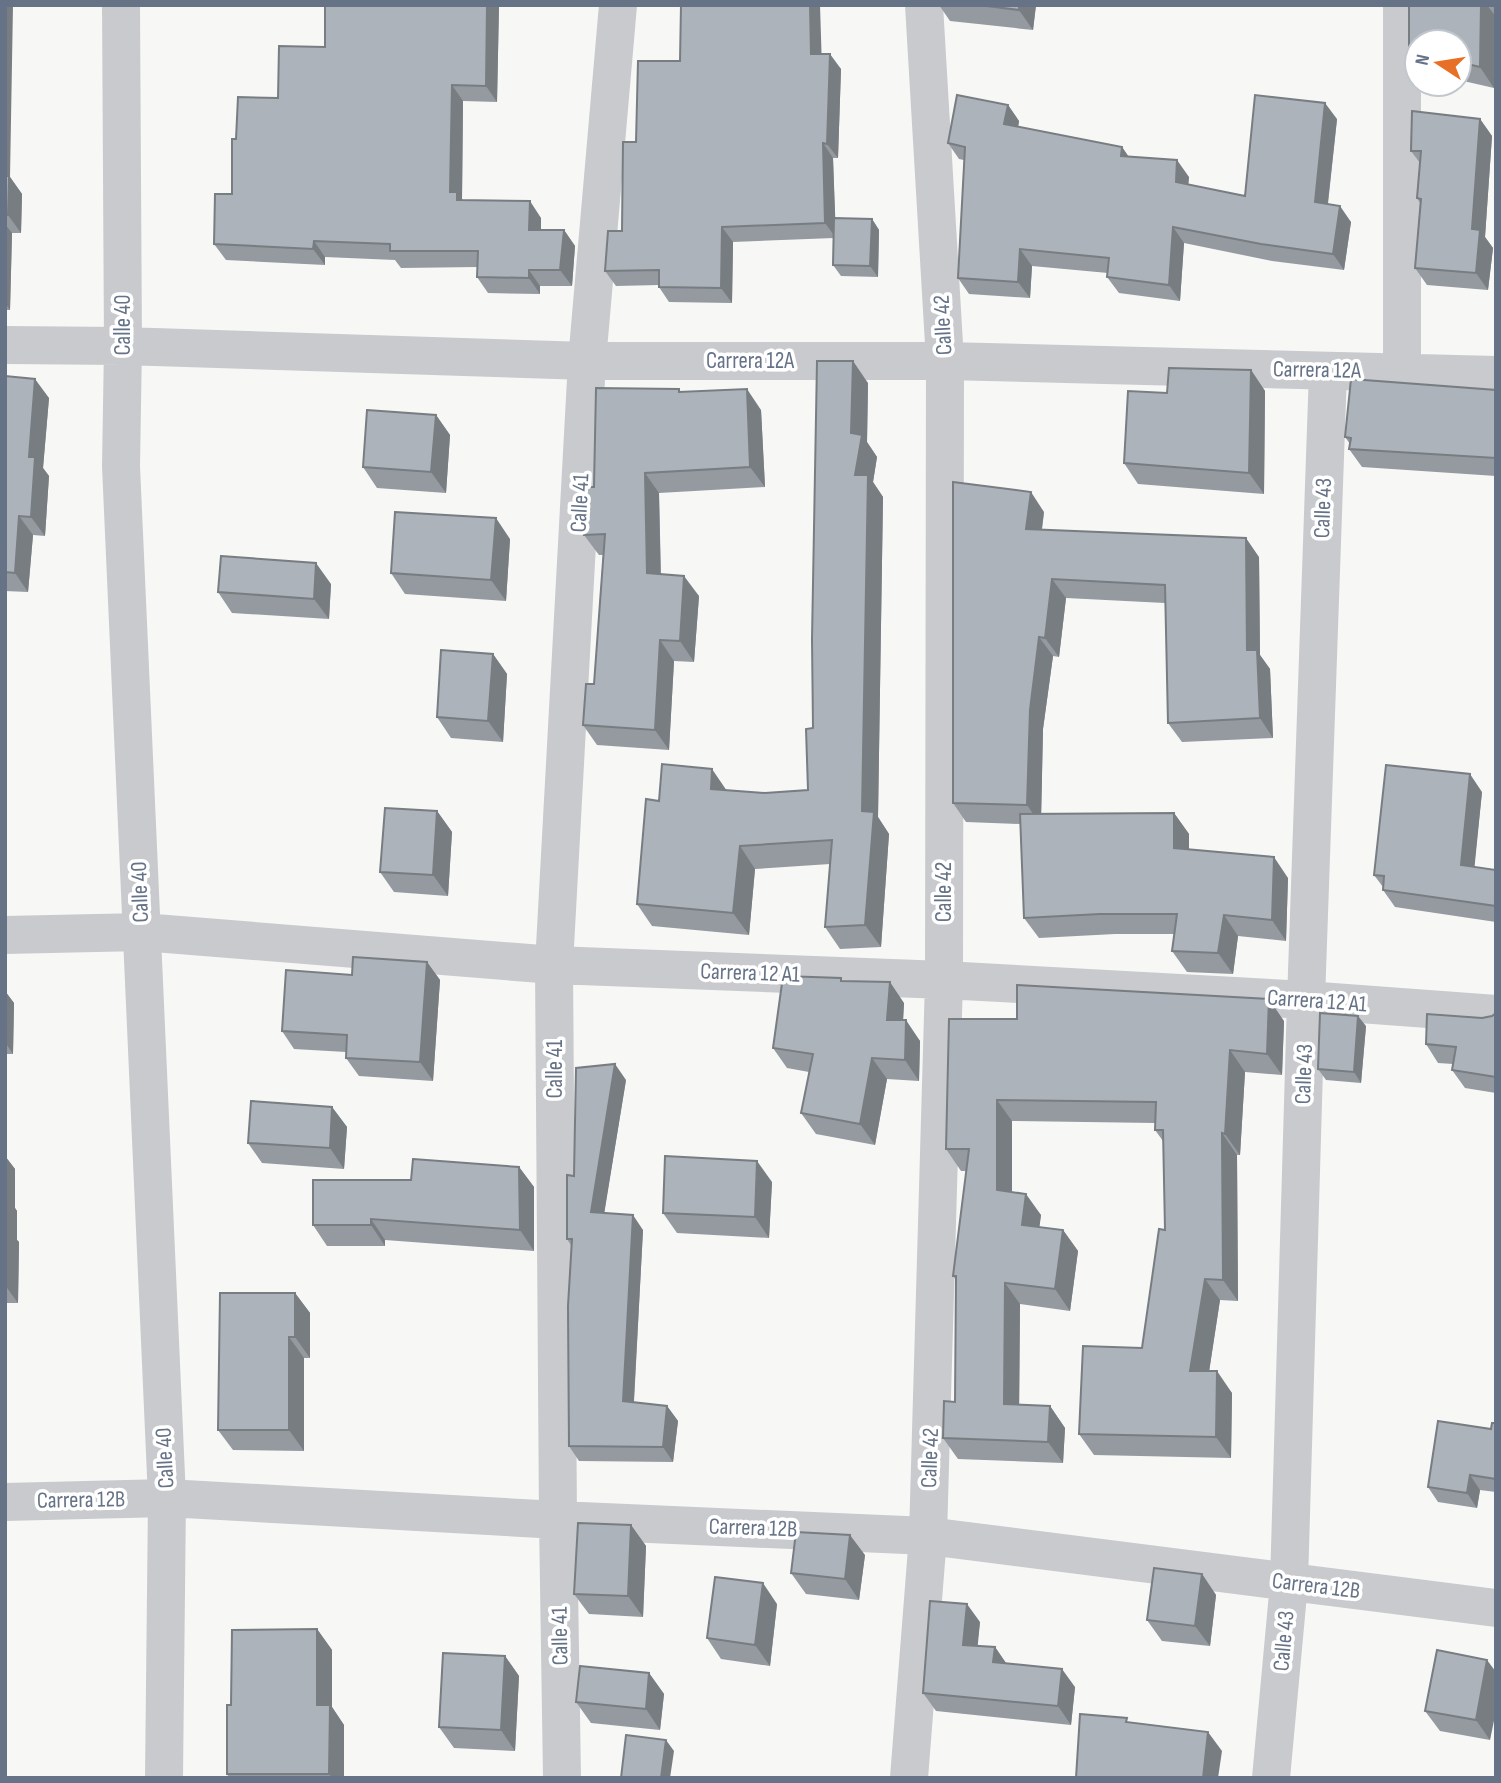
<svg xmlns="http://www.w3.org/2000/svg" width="1501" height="1783" viewBox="0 0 1501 1783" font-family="'Sofia Sans Condensed',sans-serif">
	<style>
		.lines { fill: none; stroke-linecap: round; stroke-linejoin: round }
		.minor { stroke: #c8cace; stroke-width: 38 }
		.wall { fill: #949aa0 }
		.shaded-wall { fill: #787d82 }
		.building { fill: #acb3ba; stroke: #787d82; stroke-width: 2 }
		.labels { text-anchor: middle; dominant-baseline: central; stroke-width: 7; stroke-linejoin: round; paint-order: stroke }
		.street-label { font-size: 23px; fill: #667387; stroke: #fff }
	</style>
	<rect width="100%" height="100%" fill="#f7f8f5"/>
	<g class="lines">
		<!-- minor -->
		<path class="minor" d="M121,5L123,346L121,466L167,1498L164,1778
			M1402,5V372
			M5,345L123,346L587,361H945L1496,375
			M5,935L142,932L554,965L944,980L1306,1000L1496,1014
			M5,1502L167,1498L558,1520L928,1536L1496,1608
			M562,1778L558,1520L554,965L587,361L618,5
			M909,1778L928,1536L944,980L945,361L924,5
			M1271,1778L1289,1583L1306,1000L1328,371"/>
	</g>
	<!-- wall -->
	<path class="wall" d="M5,5L10,177L22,194L21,233H12L10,310H5Z
		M325,5H499L497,102L463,101L462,199L463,200L541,218V230H564L575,246L572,286H540V294L488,293L477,277V267L401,268L395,260L325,257V265L226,260L214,244L232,194L236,139L278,98L325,47Z
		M939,5H1036L1033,30L950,21Z
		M1409,5H1496L1494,88L1459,80V42H1417V62L1409,51Z
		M821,54L841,69L838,158H833L835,218L872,219L879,230L878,277L841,276L833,265L834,238L733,242L732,303L669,302L659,287V285L616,286L605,271L622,231L636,142Z
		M1008,105L1019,121L1018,127L1122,147L1128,156L1189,177L1188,185L1245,196L1337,119L1328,204L1351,222L1344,270L1272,261L1184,243L1180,301L1119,293L1107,277L1108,273L1032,266L1030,298L969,294L958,278L964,160L959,159L948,143Z
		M1480,119L1492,136L1485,237L1493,248L1488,290L1427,285L1415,268L1420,203L1417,198L1420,163L1411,151Z
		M1251,370L1265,391L1264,494L1138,484L1124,463L1167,393Z
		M5,376L49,398L43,468L49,476L45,536L33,535L28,592L5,591Z
		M868,383L867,442L877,457L873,482L883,497L878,817L889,834L881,947L840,949L825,927L830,864L755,869L749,935L652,926L637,904L659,801L727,790L765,793L808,790L813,728Z
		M679,389L681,392L761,410L765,487L659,493L661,574L699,596L694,662L674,661L669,750L597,745L583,725L594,684L603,555H599L584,535L594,487Z
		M1496,390V476L1362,467L1349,449L1350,444L1345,437Z
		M436,415L450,435L446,493L377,488L363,467Z
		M1044,512L1042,530L1259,557L1260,655L1270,669L1273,738L1182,742L1168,723L1165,603L1066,598L1059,657L1053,656L1043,729L1041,814L1174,813L1189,834V849L1288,878L1286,941L1238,936L1233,974L1187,972L1172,951L1174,934H1115L1039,938L1024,918L1020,824L966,822L953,803Z
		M510,539L506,601L405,594L391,573Z
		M331,584L329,619L232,613L218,592Z
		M493,654L507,674L503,742L451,738L437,717Z
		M1482,792L1474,867L1496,870V922L1395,907L1383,890V887L1374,875Z
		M437,811L452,832L448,896L394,892L380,872Z
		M427,962L440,980L433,1081L359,1076L346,1058V1052L294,1049L282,1031L352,975Z
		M843,981L904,1003L903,1020L920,1041L919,1081L887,1079L875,1145L816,1134L801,1113L809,1072L787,1068L773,1048Z
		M5,991L14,1003L13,1054H5Z
		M1496,1013V1093L1465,1088L1452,1070L1453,1064L1438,1063L1426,1044L1482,1018L1492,1016Z
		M949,1019L1284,1021L1282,1075L1245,1072L1240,1155H1237L1238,1301L1220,1300L1209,1371L1232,1393L1231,1458L1094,1455L1079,1434L1142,1348L1165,1230L1163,1141L1155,1130V1123L1012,1121V1192L1041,1215L1039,1227L1063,1230L1078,1251L1070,1311L1020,1304L1019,1405L1050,1406L1065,1428L1063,1463L958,1459L943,1438L955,1402L956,1280L953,1276L966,1171H961L946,1149Z
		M1366,1026L1361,1083L1326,1080L1318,1069Z
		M626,1080L604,1213L643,1230L634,1402L667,1406L678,1421L673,1462L579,1461L569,1446L571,1245L567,1239L574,1176Z
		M332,1107L347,1127L344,1169L262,1163L248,1143Z
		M5,1156L15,1169V1208L17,1211V1240L19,1242L18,1303H5Z
		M519,1167L534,1187V1251L385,1240V1246H327L313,1225L411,1180Z
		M772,1182L769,1238L677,1233L663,1213Z
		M295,1293L310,1313V1358H304V1451L233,1450L218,1430Z
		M1496,1423V1492L1480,1490L1477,1508L1438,1502L1428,1487Z
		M631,1525L646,1546L643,1617L589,1614L574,1594Z
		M865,1555L859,1600L806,1594L791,1573Z
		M1202,1574L1216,1595L1210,1646L1162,1641L1147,1620Z
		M777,1604L770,1666L721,1659L707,1638Z
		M980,1622L977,1646L995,1647L1006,1663L1075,1687L1071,1725L936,1711L923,1693Z
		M317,1629L332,1650V1707L344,1725V1778H229L227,1774L231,1705Z
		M505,1656L519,1676L515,1751L454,1748L439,1727Z
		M1496,1672L1490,1740L1440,1731L1425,1711Z
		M649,1673L664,1694L660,1730L591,1723L576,1702Z"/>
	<!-- shaded-wall -->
	<path class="shaded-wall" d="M5,5H13L10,177L22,194L21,233L8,215L5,187Z
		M487,5H499L497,102L486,86Z
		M810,5H820L822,69L811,54Z
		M1019,5H1036L1033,30L1019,10Z
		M1481,5H1487L1496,17L1494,88L1480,67Z
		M830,54L841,69L838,158L827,144Z
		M452,85L463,101L462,199L468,208V216L450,192Z
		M1325,103L1337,119L1326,219L1315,202Z
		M1008,105L1019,121L1016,140L1004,124Z
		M1480,119L1492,136L1485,237L1493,248L1488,290L1476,273L1472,229Z
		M823,143L833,158L836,238L825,223Z
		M1122,147L1133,163L1121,156Z
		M1177,160L1189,177L1187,199L1176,182Z
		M530,201L541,218V246L529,230Z
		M1340,206L1351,222L1344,270L1333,254Z
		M872,219L879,230L878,277L870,266Z
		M5,224L12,233L10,310L5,303Z
		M722,227L733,242L732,303L721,288Z
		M1173,227L1184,243L1180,301L1169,285Z
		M564,230L575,246L572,286L560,270Z
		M314,241L325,257V265L313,249Z
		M1020,249L1032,266L1030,298L1018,282Z
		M529,270L540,286V294L529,278Z
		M853,361L868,383L867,442L877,457L873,482L883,497L878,817L889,834L881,947L865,925L855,475L851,433Z
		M1251,370L1265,391L1264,494L1249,473Z
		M35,379L49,398L43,468L49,476L45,536L31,517L29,457Z
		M747,389L761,410L765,487L750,467Z
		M436,415L450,435L446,493L431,472Z
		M645,473L659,493L661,594L647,573Z
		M1031,492L1044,512L1039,549L1026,529Z
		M19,516L33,535L28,592L15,573Z
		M496,518L510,539L506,601L491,580Z
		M1246,538L1259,557L1260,655L1270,669L1273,738L1260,718L1247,650Z
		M316,563L331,584L329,619L314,599Z
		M684,576L699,596L694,662L680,641Z
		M1052,579L1066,598L1059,657L1045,638Z
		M1039,637L1053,656L1043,729L1041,825L1027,805L1030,710Z
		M660,640L674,661L669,750L655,730Z
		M493,654L507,674L503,742L488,721Z
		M712,769L727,791L711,789Z
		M1470,774L1482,792L1473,882L1461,865Z
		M437,811L452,832L448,896L433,875Z
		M1174,813L1189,834V868L1174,848Z
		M740,846L755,869L749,935L733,913Z
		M1274,857L1288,878L1286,941L1272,920Z
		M1224,915L1238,936L1233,974L1218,953Z
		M427,962L440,980L433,1081L420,1062Z
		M890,982L904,1003L902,1040L887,1020Z
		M5,991L14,1003L13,1054L5,1042Z
		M1269,999L1284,1021L1282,1075L1267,1054Z
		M1358,1016L1366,1026L1361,1083L1354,1072Z
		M906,1020L920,1041L919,1081L905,1060Z
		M1230,1050L1245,1072L1240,1155L1225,1134Z
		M872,1058L887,1079L875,1145L860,1124Z
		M615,1064L626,1080L602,1227L591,1212Z
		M997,1100L1012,1121V1212L997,1190Z
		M332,1107L347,1127L344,1169L330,1148Z
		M1222,1133L1237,1155L1238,1301L1223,1280Z
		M5,1156L15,1169V1208L17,1211V1240L19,1242L18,1303L5,1285Z
		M757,1161L772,1182L769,1238L755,1217Z
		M519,1167L534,1187V1251L520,1230Z
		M1026,1194L1041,1215L1037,1246L1022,1225Z
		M633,1215L643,1230L633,1416L623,1401Z
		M371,1219L385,1240V1246L371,1225Z
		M1063,1230L1078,1251L1070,1311L1055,1289Z
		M1205,1279L1220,1300L1206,1392L1190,1371Z
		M1005,1283L1020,1304L1019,1425L1004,1404Z
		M295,1293L310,1313V1358L295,1337Z
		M289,1337L304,1358V1451L289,1430Z
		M1217,1371L1232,1393L1231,1458L1216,1437Z
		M667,1406L678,1421L673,1462L663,1447Z
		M1050,1406L1065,1428L1063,1463L1048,1442Z
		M1470,1475L1480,1490L1477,1508L1467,1493Z
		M631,1525L646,1546L643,1617L628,1596Z
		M850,1535L865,1555L859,1600L845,1579Z
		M1202,1574L1216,1595L1210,1646L1195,1626Z
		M763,1583L777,1604L770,1666L755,1645Z
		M967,1604L980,1622L976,1663L963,1645Z
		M317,1629L332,1650V1707L344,1725V1778H332L329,1774L317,1705Z
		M995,1647L1008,1666L993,1662Z
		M505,1656L519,1676L515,1751L501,1730Z
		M1487,1660L1496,1672V1711L1490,1740L1476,1720Z
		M1062,1669L1075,1687L1071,1725L1058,1706Z
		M649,1673L664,1694L660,1730L646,1709Z
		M1208,1732L1222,1751L1218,1778H1203Z
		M666,1740L674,1751L670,1778H661Z"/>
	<!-- building -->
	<path class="building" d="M325,5H487L486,86L452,85L450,192H457V200L530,201L529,230H564L560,270H529V278L477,277L478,251H390V244L314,241L313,249L214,244L215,194H232V139H236L238,97L278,98L279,46L325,47Z
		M681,5H810L811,54H830L827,144L823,143L825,223L722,227L721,288L659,287V270L605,271L608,231H622L623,142H636L638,61H680Z
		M979,5H1019V10Z
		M1409,5H1481L1480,67L1459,62V42H1417V53L1409,51Z
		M957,95L1008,105L1004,124L1122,147L1121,156L1177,160L1176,182L1245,196L1255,95L1325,103L1315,202L1340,206L1333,254L1261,244L1173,227L1169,285L1107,277L1109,258L1020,249L1018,282L958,278L965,147L948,143Z
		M1412,111L1480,119L1472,229L1480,230L1476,273L1415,268L1421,199L1417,198L1421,151H1411Z
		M5,176H9L8,215H5Z
		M834,218L872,219L870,266L833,265Z
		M817,361H853L851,433L862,435L855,475H868L862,811L874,812L865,925L825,927L832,840L740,846L733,913L637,904L646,799L659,801L662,764L712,769L711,789L765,793L808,790L806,729L813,728L812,639Z
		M1169,368L1251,370L1249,473L1124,463L1128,391L1167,393Z
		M5,376L35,379L29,457H35L31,517L19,516L15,573L5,572Z
		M1351,379L1496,390V458L1349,449L1351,438L1345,437Z
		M596,388L679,389V392L747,389L750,467L645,473L647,573L684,576L680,641L660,640L655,730L583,725L586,684H594L605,534L584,535L586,487H594Z
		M367,410L436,415L431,472L363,467Z
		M953,482L1031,492L1026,529L1246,538L1247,650H1257L1260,718L1168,723L1165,585L1052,579L1045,638L1039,637L1030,710L1027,805L953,803Z
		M395,512L496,518L491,580L391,573Z
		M221,556L316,563L314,599L218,592Z
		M441,650L493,654L488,721L437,717Z
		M1386,765L1470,774L1461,865L1496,870V906L1383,890L1384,876L1374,875Z
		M385,808L437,811L433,875L380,872Z
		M1174,813V848L1274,857L1272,920L1224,915L1218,953L1172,951L1177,914H1100L1024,918L1020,814Z
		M353,957L427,962L420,1062L346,1058L347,1035L282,1031L286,970L352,975Z
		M783,976L841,978V981L890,982L887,1020H906L905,1060L872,1058L860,1124L801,1113L813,1054L773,1048Z
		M1017,985L1269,999L1267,1054L1230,1050L1225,1134L1222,1133L1223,1280L1205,1279L1190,1371H1217L1216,1437L1079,1434L1083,1346L1142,1348L1159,1229L1165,1230L1163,1130H1155L1156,1102L997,1100V1190L1026,1194L1022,1225L1063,1230L1055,1289L1005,1283L1004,1404L1050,1406L1048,1442L943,1438L944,1401L955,1402L956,1276H953L969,1149H946L949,1019H1017Z
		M1320,1013L1358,1016L1354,1072L1318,1069Z
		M1496,1013V1077L1452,1070L1456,1047L1426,1044L1427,1014L1482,1018L1492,1016Z
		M615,1064L591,1212L633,1215L623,1401L667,1406L663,1447L569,1446L568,1306L572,1239H567V1175L574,1176L576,1068Z
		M251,1101L332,1107L330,1148L248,1143Z
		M665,1156L757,1161L755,1217L663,1213Z
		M413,1159L519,1167L520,1230L371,1219V1225H313V1180H411Z
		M220,1293H295V1337H289V1430H218Z
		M1438,1421L1491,1429L1492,1423H1496V1479L1470,1475L1467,1493L1428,1487Z
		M578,1523L631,1525L628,1596L574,1594Z
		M796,1532L850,1535L845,1579L791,1573Z
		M1154,1568L1202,1574L1195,1626L1147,1620Z
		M715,1577L763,1583L755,1645L707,1638Z
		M930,1601L967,1604L963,1645L995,1647L993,1662L1062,1669L1058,1706L923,1693Z
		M317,1629V1705H330L329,1774H227V1705H231L232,1630Z
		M1437,1650L1487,1660L1476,1720L1425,1711Z
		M443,1653L505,1656L501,1730L439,1727Z
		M580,1666L649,1673L646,1709L576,1702Z
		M1080,1714L1127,1718L1126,1722L1208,1732L1203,1778H1076Z
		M626,1735L666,1740L661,1778H621Z"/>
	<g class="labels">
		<!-- street labels -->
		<g class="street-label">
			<text transform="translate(123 325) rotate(-90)">Calle 40</text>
			<text transform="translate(943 325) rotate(-93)">Calle 42</text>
			<text x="750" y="361">Carrera 12A</text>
			<text transform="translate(1317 370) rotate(1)">Carrera 12A</text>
			<text transform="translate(580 503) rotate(-87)">Calle 41</text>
			<text transform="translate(1323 508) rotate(-88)">Calle 43</text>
			<text transform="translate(140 892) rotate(-92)">Calle 40</text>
			<text transform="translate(944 892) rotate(-90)">Calle 42</text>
			<text transform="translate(750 973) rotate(2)">Carrera 12 A1</text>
			<text transform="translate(1317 1001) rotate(4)">Carrera 12 A1</text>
			<text transform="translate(555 1069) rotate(-90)">Calle 41</text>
			<text transform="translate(1304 1074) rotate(-88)">Calle 43</text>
			<text transform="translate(165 1458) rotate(-93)">Calle 40</text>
			<text transform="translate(930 1458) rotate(-88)">Calle 42</text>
			<text transform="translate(81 1500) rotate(-1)">Carrera 12B</text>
			<text transform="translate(753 1528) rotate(2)">Carrera 12B</text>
			<text transform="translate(1316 1586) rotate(7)">Carrera 12B</text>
			<text transform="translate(560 1636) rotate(-91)">Calle 41</text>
			<text transform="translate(1284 1641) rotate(-85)">Calle 43</text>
		</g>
	</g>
	<!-- border -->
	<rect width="1501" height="1783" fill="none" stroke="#667387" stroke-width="14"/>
	<!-- north arrow -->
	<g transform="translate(1438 63) rotate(282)"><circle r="33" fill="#ffffff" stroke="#c2c7cf" stroke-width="2"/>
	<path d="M0-5L12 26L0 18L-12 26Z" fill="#e76f26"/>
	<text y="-10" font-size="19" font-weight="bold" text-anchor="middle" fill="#667387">N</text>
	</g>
</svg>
